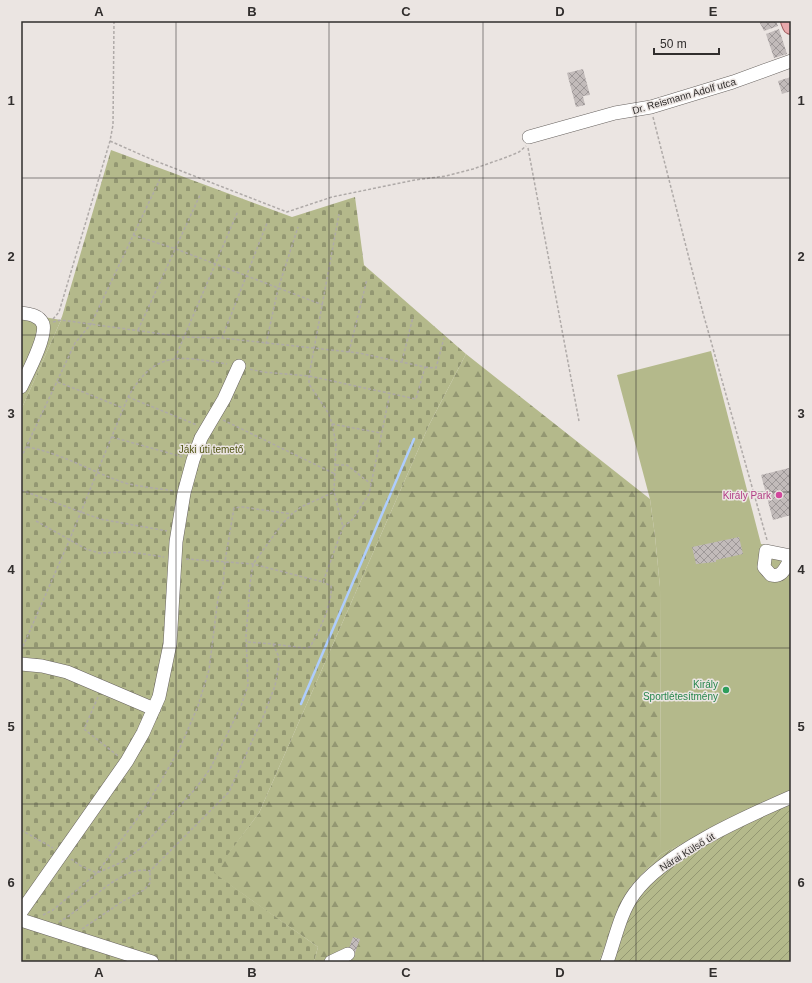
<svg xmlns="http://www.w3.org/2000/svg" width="812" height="983" viewBox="0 0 812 983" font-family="Helvetica,sans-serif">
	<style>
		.grass { fill: #b4b98b }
		.forest { fill: url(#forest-firs) }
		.cemetery { fill: url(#cemetery-stones) }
		.garden { fill: url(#garden-furrows) }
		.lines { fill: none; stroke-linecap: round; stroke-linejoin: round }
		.stream { stroke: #aecdfe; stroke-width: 2.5 }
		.building { fill: url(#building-cross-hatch) }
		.minor-casing { stroke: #686360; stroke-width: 14 }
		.major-casing { stroke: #9e595b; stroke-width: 18 }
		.path { stroke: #afaaa8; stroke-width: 1.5; stroke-dasharray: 3 2; stroke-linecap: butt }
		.minor { stroke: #fff; stroke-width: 13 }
		.major { stroke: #e8a9ac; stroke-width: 16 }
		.grid { fill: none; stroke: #312e2d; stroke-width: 1; stroke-opacity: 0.55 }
		.hotel-dot { fill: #d1479c; stroke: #ebe5e2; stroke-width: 1.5 }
		.leisure-dot { fill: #2e9e5b; stroke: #ebe5e2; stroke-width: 1.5 }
		.labels { text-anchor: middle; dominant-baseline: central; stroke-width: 3; stroke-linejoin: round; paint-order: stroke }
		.street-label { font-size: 10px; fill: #312e2d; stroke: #ebe5e2 }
		.park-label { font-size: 10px; fill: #525615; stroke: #ebe5e2 }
		.hotel-label { font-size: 10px; fill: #b23c85; stroke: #ebe5e2; text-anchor: end }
		.leisure-label { font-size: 10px; fill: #27864d; stroke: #ebe5e2; text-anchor: end }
		.neatline { fill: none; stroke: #312e2d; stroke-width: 1.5 }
		.grid-label { font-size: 13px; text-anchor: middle; font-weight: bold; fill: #312e2d }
	</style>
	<defs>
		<pattern id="forest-firs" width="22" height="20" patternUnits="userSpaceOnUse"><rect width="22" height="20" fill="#b4b98b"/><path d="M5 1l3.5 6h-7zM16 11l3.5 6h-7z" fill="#939772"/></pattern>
		<pattern id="cemetery-stones" width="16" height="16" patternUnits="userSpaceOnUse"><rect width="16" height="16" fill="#b4b98b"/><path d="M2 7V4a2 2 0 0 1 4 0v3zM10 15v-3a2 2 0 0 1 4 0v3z" fill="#939772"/></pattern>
		<pattern id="garden-furrows" width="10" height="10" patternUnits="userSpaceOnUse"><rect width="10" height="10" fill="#b4b98b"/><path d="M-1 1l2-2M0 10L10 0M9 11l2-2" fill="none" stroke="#939772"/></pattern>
		<pattern id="building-cross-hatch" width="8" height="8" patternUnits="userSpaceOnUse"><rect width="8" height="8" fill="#c2bbba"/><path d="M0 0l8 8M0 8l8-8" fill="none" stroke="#9e9898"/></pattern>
	</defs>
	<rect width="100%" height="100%" fill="#ebe5e2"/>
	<!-- grass -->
	<path class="grass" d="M21,313L61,320L21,410Z
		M711,351L761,544L791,550V792L661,854L660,587L655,536L650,499L617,375Z"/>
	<!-- forest -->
	<path class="forest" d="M466,354L650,499L655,536L660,587L661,854L631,886L616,917L599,962H314L318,947L213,873L259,813L429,425Z"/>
	<!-- cemetery -->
	<path class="cemetery" d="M111,150L292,217L355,197L364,265L466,354L429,425L259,813L214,873L318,947L314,962H21V410L61,320Z"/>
	<!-- garden -->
	<path class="garden" d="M791,792V962H599L616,917L631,886L661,854Z"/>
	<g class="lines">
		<!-- stream -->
		<path class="stream" d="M301,704L414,439"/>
	</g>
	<!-- building -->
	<path class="building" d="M759,21H776L778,26L764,31Z
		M779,29L787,54L774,58L766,34Z
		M583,69L590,95L583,96L585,105L576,107L567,73Z
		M791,77V91L782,94L778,81Z
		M789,468L791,475V515L773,520L761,475Z
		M739,537L743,554L716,560V562L696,564L692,547Z
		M353,937L360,939L355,953L348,951Z"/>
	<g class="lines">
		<!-- minor casing -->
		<g class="minor-casing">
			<path id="minor" d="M529,137L615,113L651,107L733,82L791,61
				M21,313C29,314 39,315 43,324C47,337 27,374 21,387
				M791,556L766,551L764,567L771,575C783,578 785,567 791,559
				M21,664L42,666L67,672L154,709
				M21,912L127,761L143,733L159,697L170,644L176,542L184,493L193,460L201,438L224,399L239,366
				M21,920L152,962
				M331,962L348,954
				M607,962C615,940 620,913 634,894C663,853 745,817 791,797"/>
		</g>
		<!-- major casing -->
		<g class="major-casing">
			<path id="major" d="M789,21L791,26"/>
		</g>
		<!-- path -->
		<path class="path" d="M653,117L703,313L767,540
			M110,141L153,160L287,212L332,197L415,180L446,176L473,169L507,157L519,152L526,146
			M528,148L579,421
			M133,235L176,249L323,305
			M53,319L59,312L110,141L113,125L114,21
			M53,322L61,320L184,337L222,338L359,353L425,367L416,399L309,376L263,372L249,369
			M138,330L200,195
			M222,338L267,223
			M266,344L278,289L298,227
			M349,352L367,279
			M175,358L238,211
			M402,361L413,317
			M425,367L436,368L444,338
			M58,382L123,408
			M128,397L197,425
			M223,420L335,474
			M332,424L381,433
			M112,437L183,457
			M27,447C61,453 90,471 122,482C138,487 157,488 174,491
			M21,458L75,343L91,324L160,179
			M336,465H347L371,484
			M21,490L100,519L167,531
			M36,521L86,549L99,553L130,552L164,557
			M343,527L353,519L369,494L390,393
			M186,559L253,564L323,582L343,527L334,492L336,443L332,424L329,414L309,384V376L339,214
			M273,644L304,648L310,647C319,632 333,602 331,586L323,582
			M21,651L69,541L128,397C155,350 179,356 227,364
			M98,697L84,729L118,756
			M21,830L53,848
			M71,859L81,866L97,873L145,808L179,750L198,706L209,670L218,598L223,584L225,561L234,508L242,507L292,514
			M43,915L53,910L97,873L120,863L141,848L196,788L210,769L241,706L248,685L246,636L250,584L253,564L282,524L292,514L301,507L334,492
			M59,922C83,910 122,863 150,871L229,792L263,717L275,686L279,664L278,655L273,644L247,642
			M82,929L123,901L144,890L150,883V871"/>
		<!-- minor -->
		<use href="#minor" class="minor"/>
		<!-- major -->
		<use href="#major" class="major"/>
	</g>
	<!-- grid -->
	<path class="grid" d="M176,21V962M329,21V962M483,21V962M636,21V962M21,178H791M21,335H791M21,492H791M21,648H791M21,804H791"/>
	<!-- markers -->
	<circle class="hotel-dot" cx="779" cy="495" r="4"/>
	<circle class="leisure-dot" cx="726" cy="690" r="4"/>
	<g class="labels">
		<!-- street labels -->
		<g class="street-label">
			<text transform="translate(684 96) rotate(-16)">Dr. Reismann Adolf utca</text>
			<text transform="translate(687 852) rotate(-32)">Nárai Külső út</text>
		</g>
		<!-- park labels -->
		<g class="park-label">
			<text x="211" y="449">Jáki úti temető</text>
		</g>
		<!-- hotel labels -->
		<g class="hotel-label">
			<text x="771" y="495">Király Park</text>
		</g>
		<!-- leisure labels -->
		<g class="leisure-label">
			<text x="718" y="684">Király<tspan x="718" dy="12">Sportlétesítmény</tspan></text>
		</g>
	</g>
	<!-- border -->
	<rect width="812" height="983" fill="none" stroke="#ebe5e2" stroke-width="44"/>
	<!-- scale -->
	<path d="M654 48v6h65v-6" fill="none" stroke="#312e2d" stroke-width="2"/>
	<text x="660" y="48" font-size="12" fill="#312e2d" stroke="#ebe5e2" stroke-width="3" paint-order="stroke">50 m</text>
	<rect x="22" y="22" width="768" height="939" class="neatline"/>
	<g class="grid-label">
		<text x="99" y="16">A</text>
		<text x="252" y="16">B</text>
		<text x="406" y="16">C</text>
		<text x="560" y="16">D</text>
		<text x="713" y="16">E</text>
		<text x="11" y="105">1</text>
		<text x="801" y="105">1</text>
		<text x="11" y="261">2</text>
		<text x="801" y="261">2</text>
		<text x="11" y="418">3</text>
		<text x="801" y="418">3</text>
		<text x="11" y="574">4</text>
		<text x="801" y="574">4</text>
		<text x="11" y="731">5</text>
		<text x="801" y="731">5</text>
		<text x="11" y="887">6</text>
		<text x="801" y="887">6</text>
		<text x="99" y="977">A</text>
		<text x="252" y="977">B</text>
		<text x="406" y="977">C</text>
		<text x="560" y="977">D</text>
		<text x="713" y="977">E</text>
	</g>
</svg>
